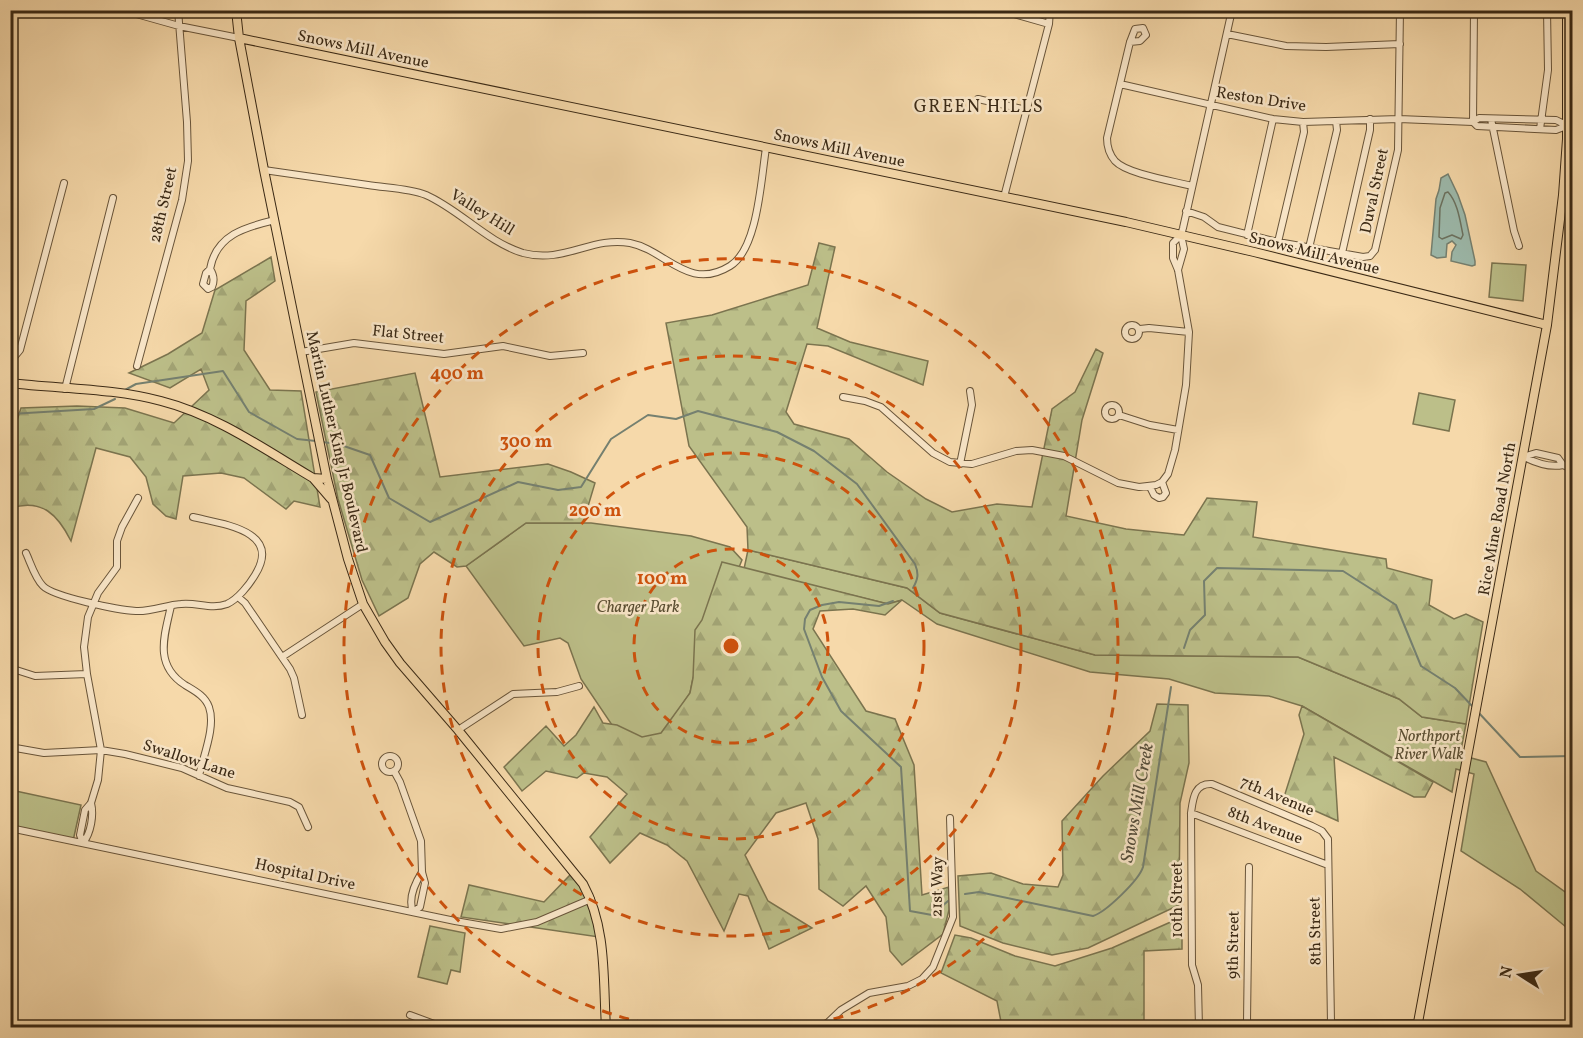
<svg xmlns="http://www.w3.org/2000/svg" width="1583" height="1038" viewBox="0 0 1583 1038" font-family="Vollkorn,serif">
	<style>
		.green { fill: #bcbf89; stroke: #7b744f; stroke-width: 1.5 }
		.forest { fill: url(#forest-firs); stroke: #7b744f; stroke-width: 1.5 }
		.water { fill: #9dbaac; stroke: #758070; stroke-width: 1.5 }
		.lines { fill: none; stroke-linecap: round; stroke-linejoin: round }
		.shore { stroke: #6c7260; stroke-width: 1.5 }
		.stream { stroke: #758070; stroke-width: 2 }
		.minor-casing { stroke: #69553a; stroke-width: 8 }
		.major-casing { stroke: #3a2915; stroke-width: 10 }
		.minor { stroke: #f9e6c8; stroke-width: 6 }
		.major { stroke: #f6d9aa; stroke-width: 8 }
		.ring { fill: none; stroke: #ce520d; stroke-width: 3; stroke-dasharray: 10 8 }
		.labels { text-anchor: middle; dominant-baseline: central; stroke-width: 5; stroke-linejoin: round; paint-order: stroke }
		.street-label { font-size: 16px; fill: #3a2915; stroke: #f9e6c8 }
		.park-label { font-size: 16px; font-style: italic; fill: #5a4e32; stroke: #f9e6c8 }
		.neighbourhood-label { font-size: 18px; letter-spacing: 1.5px; fill: #3a2915; stroke: #f9e6c8 }
		.water-label { font-size: 18px; font-style: italic; fill: #534d3b; stroke: #f9e6c8 }
		.centre { fill: #ce520d; stroke: #f9e6c8; stroke-width: 3 }
		.ring-label { font-size: 18px; text-anchor: middle; font-weight: bold; fill: #ce520d; stroke: #f9e6c8; stroke-width: 5; stroke-linejoin: round; paint-order: stroke }
	</style>
	<defs>
		<pattern id="forest-firs" width="22" height="20" patternUnits="userSpaceOnUse" patternTransform="scale(1.5)"><rect width="22" height="20" fill="#bcbf89"/><path d="M5 1l3.5 6h-7zM16 11l3.5 6h-7z" fill="#a2a475"/></pattern>
	</defs>
	<rect width="100%" height="100%" fill="#f6d9aa"/>
	<filter id="stains"><feTurbulence type="fractalNoise" baseFrequency=".00333" numOctaves="4"/><feColorMatrix values="0 0 0 0 .2 0 0 0 0 .09 0 0 0 0 .02 0 0 0 .5 -.17"/></filter>
	<radialGradient id="worn" r=".72"><stop offset=".6" stop-color="#630" stop-opacity="0"/><stop offset="1" stop-color="#630" stop-opacity=".3"/></radialGradient>
	<!-- green -->
	<path class="green" d="M1492,263L1526,265L1523,301L1489,297Z
		M1419,393L1455,400L1449,431L1413,424Z
		M526,523H591L691,536L730,547L742,560L693,678L690,693L653,748L614,728L581,679L568,643L560,638L524,646L466,566Z
		M748,550L907,588L940,613L1095,655L1298,657L1399,699L1422,717L1466,724L1460,755L1486,762L1536,871L1572,897V932L1520,889L1461,851L1474,774L1456,769L1452,792L1302,706L1269,696L1215,693L1169,679L1090,672L937,624L902,600L888,604L744,569Z
		M11,790L81,805L73,841L11,828Z"/>
	<!-- forest -->
	<path class="forest" d="M819,243L835,247L817,328L850,342L928,361L923,385L828,346L807,344L786,412L794,424L849,439L887,472L926,499L952,512L997,504L1032,507L1052,409L1075,392L1096,349L1103,353L1082,420L1066,516L1126,529L1184,535L1207,498L1257,502L1253,537L1386,559L1387,568L1432,580L1429,605L1454,619L1466,614L1483,622L1466,724L1422,717L1399,699L1298,657L1095,655L940,613L907,588L748,550L747,527L689,446L666,323L712,315L808,285Z
		M271,257L275,281L246,301L244,350L270,390L301,391L320,507L294,501L286,509L244,478L221,473L183,476L176,519L166,516L153,504L146,477L130,457L96,448L71,541C58,515 42,498 11,508V439L21,408L77,406L125,408L174,423L209,390L201,369L170,388L129,373L168,354L202,333L215,290Z
		M415,373L440,477L548,464L571,472L595,483L583,523H526L466,566L457,567L434,552L420,564L408,598L379,616L362,580L338,499L316,392Z
		M722,562L888,604L902,600L885,615L853,609L820,611L813,629L866,711L895,719L914,765L922,895L949,887V910L943,934L902,965L890,951L886,917L866,886L843,906L819,889L818,839L806,803L776,813L745,855L768,901L812,928L769,949L748,896L739,894L724,931L687,861L667,845L640,833L610,863L590,837L627,794L607,777L584,773L577,778L546,771L522,791L504,767L546,726L564,746L576,735L594,707L603,723L617,725L642,737L661,733L690,693L693,678L695,630L702,620Z
		M1157,704L1188,705L1189,763L1180,803L1179,905L1088,948L1052,955L1003,943L960,926L958,876L991,873L1023,884L1058,887L1063,875L1062,821L1103,776L1150,731Z
		M1302,706L1433,782L1425,797H1414L1334,757L1338,821L1284,797L1304,734L1299,715Z
		M571,874L598,910L603,932L599,937L461,917L469,885L544,902Z
		M1182,917V949L1144,951V1027H1002L997,1001L941,973L955,935L971,938L1015,956L1055,966L1112,948Z
		M430,926L465,933L460,972L451,970L447,984L418,977Z"/>
	<!-- water -->
	<path class="water" d="M1448,174L1458,195L1465,215L1475,261V265L1472,266L1451,261L1452,252L1456,245L1452,241L1447,244L1446,257L1437,258L1431,255L1436,199L1439,190L1441,178Z"/>
	<g class="lines">
		<!-- shore -->
		<path class="shore" d="M1448,192C1458,203 1460,221 1463,235L1461,239L1452,235L1442,239L1439,237L1440,208L1445,193Z"/>
		<!-- stream -->
		<path class="stream" d="M125,390L136,384L223,371L249,412L297,439L316,441
			M10,414L94,409L115,399
			M322,442L338,444L370,455L389,498L430,522L518,482L558,490L581,487L611,439L648,415L676,419L698,411L777,432L814,451L857,484L915,564C919,574 918,579 913,588
			M893,601L879,606L839,602L822,605L810,610L805,619L804,629L822,677L841,711L901,767L910,911L932,915L948,901
			M1184,648L1190,630L1205,615L1204,581L1217,568L1343,571L1396,605L1421,666L1455,688L1474,708
			M1478,712L1520,757L1572,756
			M965,894L979,892L1093,916C1106,912 1139,880 1143,867L1171,687"/>
		<!-- minor casing -->
		<g class="minor-casing">
			<path id="minor" d="M122,10L179,26L239,38
				M1000,10L1049,24
				M1227,34L1286,46L1326,47L1400,44
				M1130,42L1140,41L1146,35L1143,28L1135,29L1130,42L1107,138C1107,147 1109,154 1115,161C1127,174 1173,181 1192,186
				M1120,84L1273,119L1303,122L1399,119L1473,122L1479,118L1556,120L1572,128
				M978,99L1027,110
				M1491,119L1514,231L1519,246
				M1473,122L1474,10
				M1473,122L1477,126L1556,130L1569,125
				M1540,129L1548,70L1547,10
				M10,165L11,163
				M264,170C299,175 333,180 368,185C386,188 408,188 426,195C460,210 487,242 523,253C564,264 592,236 630,243C666,250 688,292 730,266C758,249 761,179 766,148
				M1004,197L1049,24L1050,10
				M1186,211L1204,217L1218,227L1278,242L1363,257L1370,256L1375,250L1398,150L1400,10
				M1247,235L1273,119
				M1278,242L1304,132L1303,122
				M1309,248L1337,130L1336,121
				M1342,253L1370,130V119
				M210,269C216,235 245,227 275,220
				M210,269C214,275 215,280 212,287L208,289L203,284L206,273Z
				M1178,270L1184,249L1181,235L1183,228L1232,10
				M1125 332a7 7 0 1 1 14 0a7 7 0 1 1-14 0Z
				M1140,329L1149,328L1189,332
				M301,352L354,343L444,354L503,346L550,356L583,353
				M10,362L20,350L64,183
				M137,366L182,200L188,161L187,122L178,10
				M65,389L113,198
				M843,397L865,401L881,407L933,453L950,462L972,464L1016,451L1032,450L1064,456L1118,483L1139,487L1156,485L1162,482L1168,474L1175,450L1186,385L1189,332L1178,270L1173,258V243L1181,235
				M1105 412a7 7 0 1 1 14 0a7 7 0 1 1-14 0Z
				M1119,415L1150,425L1178,430
				M1523,457L1536,453L1558,458L1563,465L1572,469
				M1524,457C1536,463 1550,468 1563,465
				M960,464L972,405L970,391
				M1150,487L1154,495L1159,498L1163,497L1166,493L1162,482
				M26,553C31,564 35,578 43,586C54,597 118,610 136,611C151,612 166,605 181,604C197,602 211,610 227,604C238,599 249,585 255,575C283,530 221,524 193,517
				M238,597L245,603L290,669L294,678L302,715
				M171,606C164,637 154,665 185,685C195,691 205,696 209,707C216,727 203,756 199,776
				M282,657L363,604
				M10,668L35,676L87,674
				M458,730L513,694L557,692L579,686
				M10,747L44,753L101,750L125,754L182,768L227,788L290,802L299,807L308,827
				M382 764a8 8 0 1 1 16 0a8 8 0 1 1-16 0Z
				M394,771L400,782L421,841L422,872L425,883L420,907L413,912C408,899 415,883 422,872
				M1191,813L1328,865
				M10,828L455,921L501,929L537,922L591,899
				M83,843L80,835L85,810L91,803L98,780L101,750L87,674L84,647L88,617L98,593L117,567V541L122,527L138,498
				M83,843C91,833 94,815 91,803
				M410,1015L445,1028
				M1247,1022L1249,867
				M1199,1024L1417,1023
				M822,1028L841,1010L869,993L908,986L922,979L933,967L953,917L950,818
				M1199,1028L1198,985L1192,965L1191,813C1193,799 1194,783 1212,784L1312,826L1322,831L1328,839L1331,1023"/>
		</g>
		<!-- major casing -->
		<g class="major-casing">
			<path id="major" d="M236,10L239,38L264,170L327,479L348,559L363,604L385,642L400,663L458,730L583,884C607,928 603,979 606,1028
				M239,38L1126,222L1254,252L1547,325
				M10,383C60,389 113,388 161,401C216,415 264,449 313,478L327,479
				M313,478L331,499
				M1417,1028L1547,325L1563,195L1567,139V10"/>
		</g>
		<!-- minor -->
		<use href="#minor" class="minor"/>
		<!-- major -->
		<use href="#major" class="major"/>
	</g>
	<!-- distance rings -->
	<g class="ring">
		<circle cx="731" cy="646" r="97"/>
		<circle cx="731" cy="646" r="193"/>
		<circle cx="731" cy="646" r="290"/>
		<path d="M664 1027A387 387 0 1 1 798 1027"/>
	</g>
	<g class="labels">
		<!-- street labels -->
		<g class="street-label">
			<text transform="translate(363 50) rotate(12)">Snows Mill Avenue</text>
			<text transform="translate(1261 100) rotate(9)">Reston Drive</text>
			<text transform="translate(839 149) rotate(12)">Snows Mill Avenue</text>
			<text transform="translate(1375 191) rotate(-78)">Duval Street</text>
			<text transform="translate(164 205) rotate(-77)">28th Street</text>
			<text transform="translate(482 213) rotate(32)">Valley Hill</text>
			<text transform="translate(1314 254) rotate(14)">Snows Mill Avenue</text>
			<text transform="translate(408 335) rotate(6)">Flat Street</text>
			<text transform="translate(336 442) rotate(77)">Martin Luther King Jr Boulevard</text>
			<text transform="translate(1498 519) rotate(-80)">Rice Mine Road North</text>
			<text transform="translate(189 760) rotate(18)">Swallow Lane</text>
			<text transform="translate(1277 797) rotate(23)">7th Avenue</text>
			<text transform="translate(1265 826) rotate(21)">8th Avenue</text>
			<text transform="translate(305 875) rotate(12)">Hospital Drive</text>
			<text transform="translate(938 887) rotate(-89)">21st Way</text>
			<text transform="translate(1178 900) rotate(-90)">10th Street</text>
			<text transform="translate(1316 931) rotate(-91)">8th Street</text>
			<text transform="translate(1234 945) rotate(-89)">9th Street</text>
		</g>
		<!-- park labels -->
		<g class="park-label">
			<text x="638" y="608">Charger Park</text>
			<text x="1429" y="737">Northport<tspan x="1429" dy="18">River Walk</tspan></text>
		</g>
		<!-- neighbourhood labels -->
		<g class="neighbourhood-label">
			<text x="979" y="107">GREEN HILLS</text>
		</g>
		<!-- water labels -->
		<g class="water-label">
			<text transform="translate(1138 803) rotate(-80)">Snows Mill Creek</text>
		</g>
	</g>
	<circle cx="731" cy="646" r="9" class="centre"/>
	<g class="ring-label">
		<text x="457" y="379">400 m</text>
		<text x="526" y="447">300 m</text>
		<text x="595" y="516">200 m</text>
		<text x="662" y="584">100 m</text>
	</g>
	<!-- margin -->
	<rect width="1583" height="1038" fill="none" stroke="#f6d9aa" stroke-width="36"/>
	<rect x="12" y="12" width="1559" height="1014" fill="none" stroke="#3a2915" stroke-width="3"/>
	<rect x="18" y="18" width="1547" height="1002" fill="none" stroke="#3a2915" stroke-width="1.5"/>
	<!-- north arrow -->
	<g transform="translate(1520 975) rotate(282)" stroke="#f9e6c8" stroke-width="4.5" paint-order="stroke">
	<path d="M0-4.5L10 22L0 15L-10 22Z" fill="#3a2915"/>
	<text y="-9" font-size="16" font-weight="bold" text-anchor="middle" fill="#3a2915">N</text>
	</g>
	<rect width="100%" height="100%" filter="url(#stains)"/>
	<rect width="100%" height="100%" fill="url(#worn)"/>
</svg>
